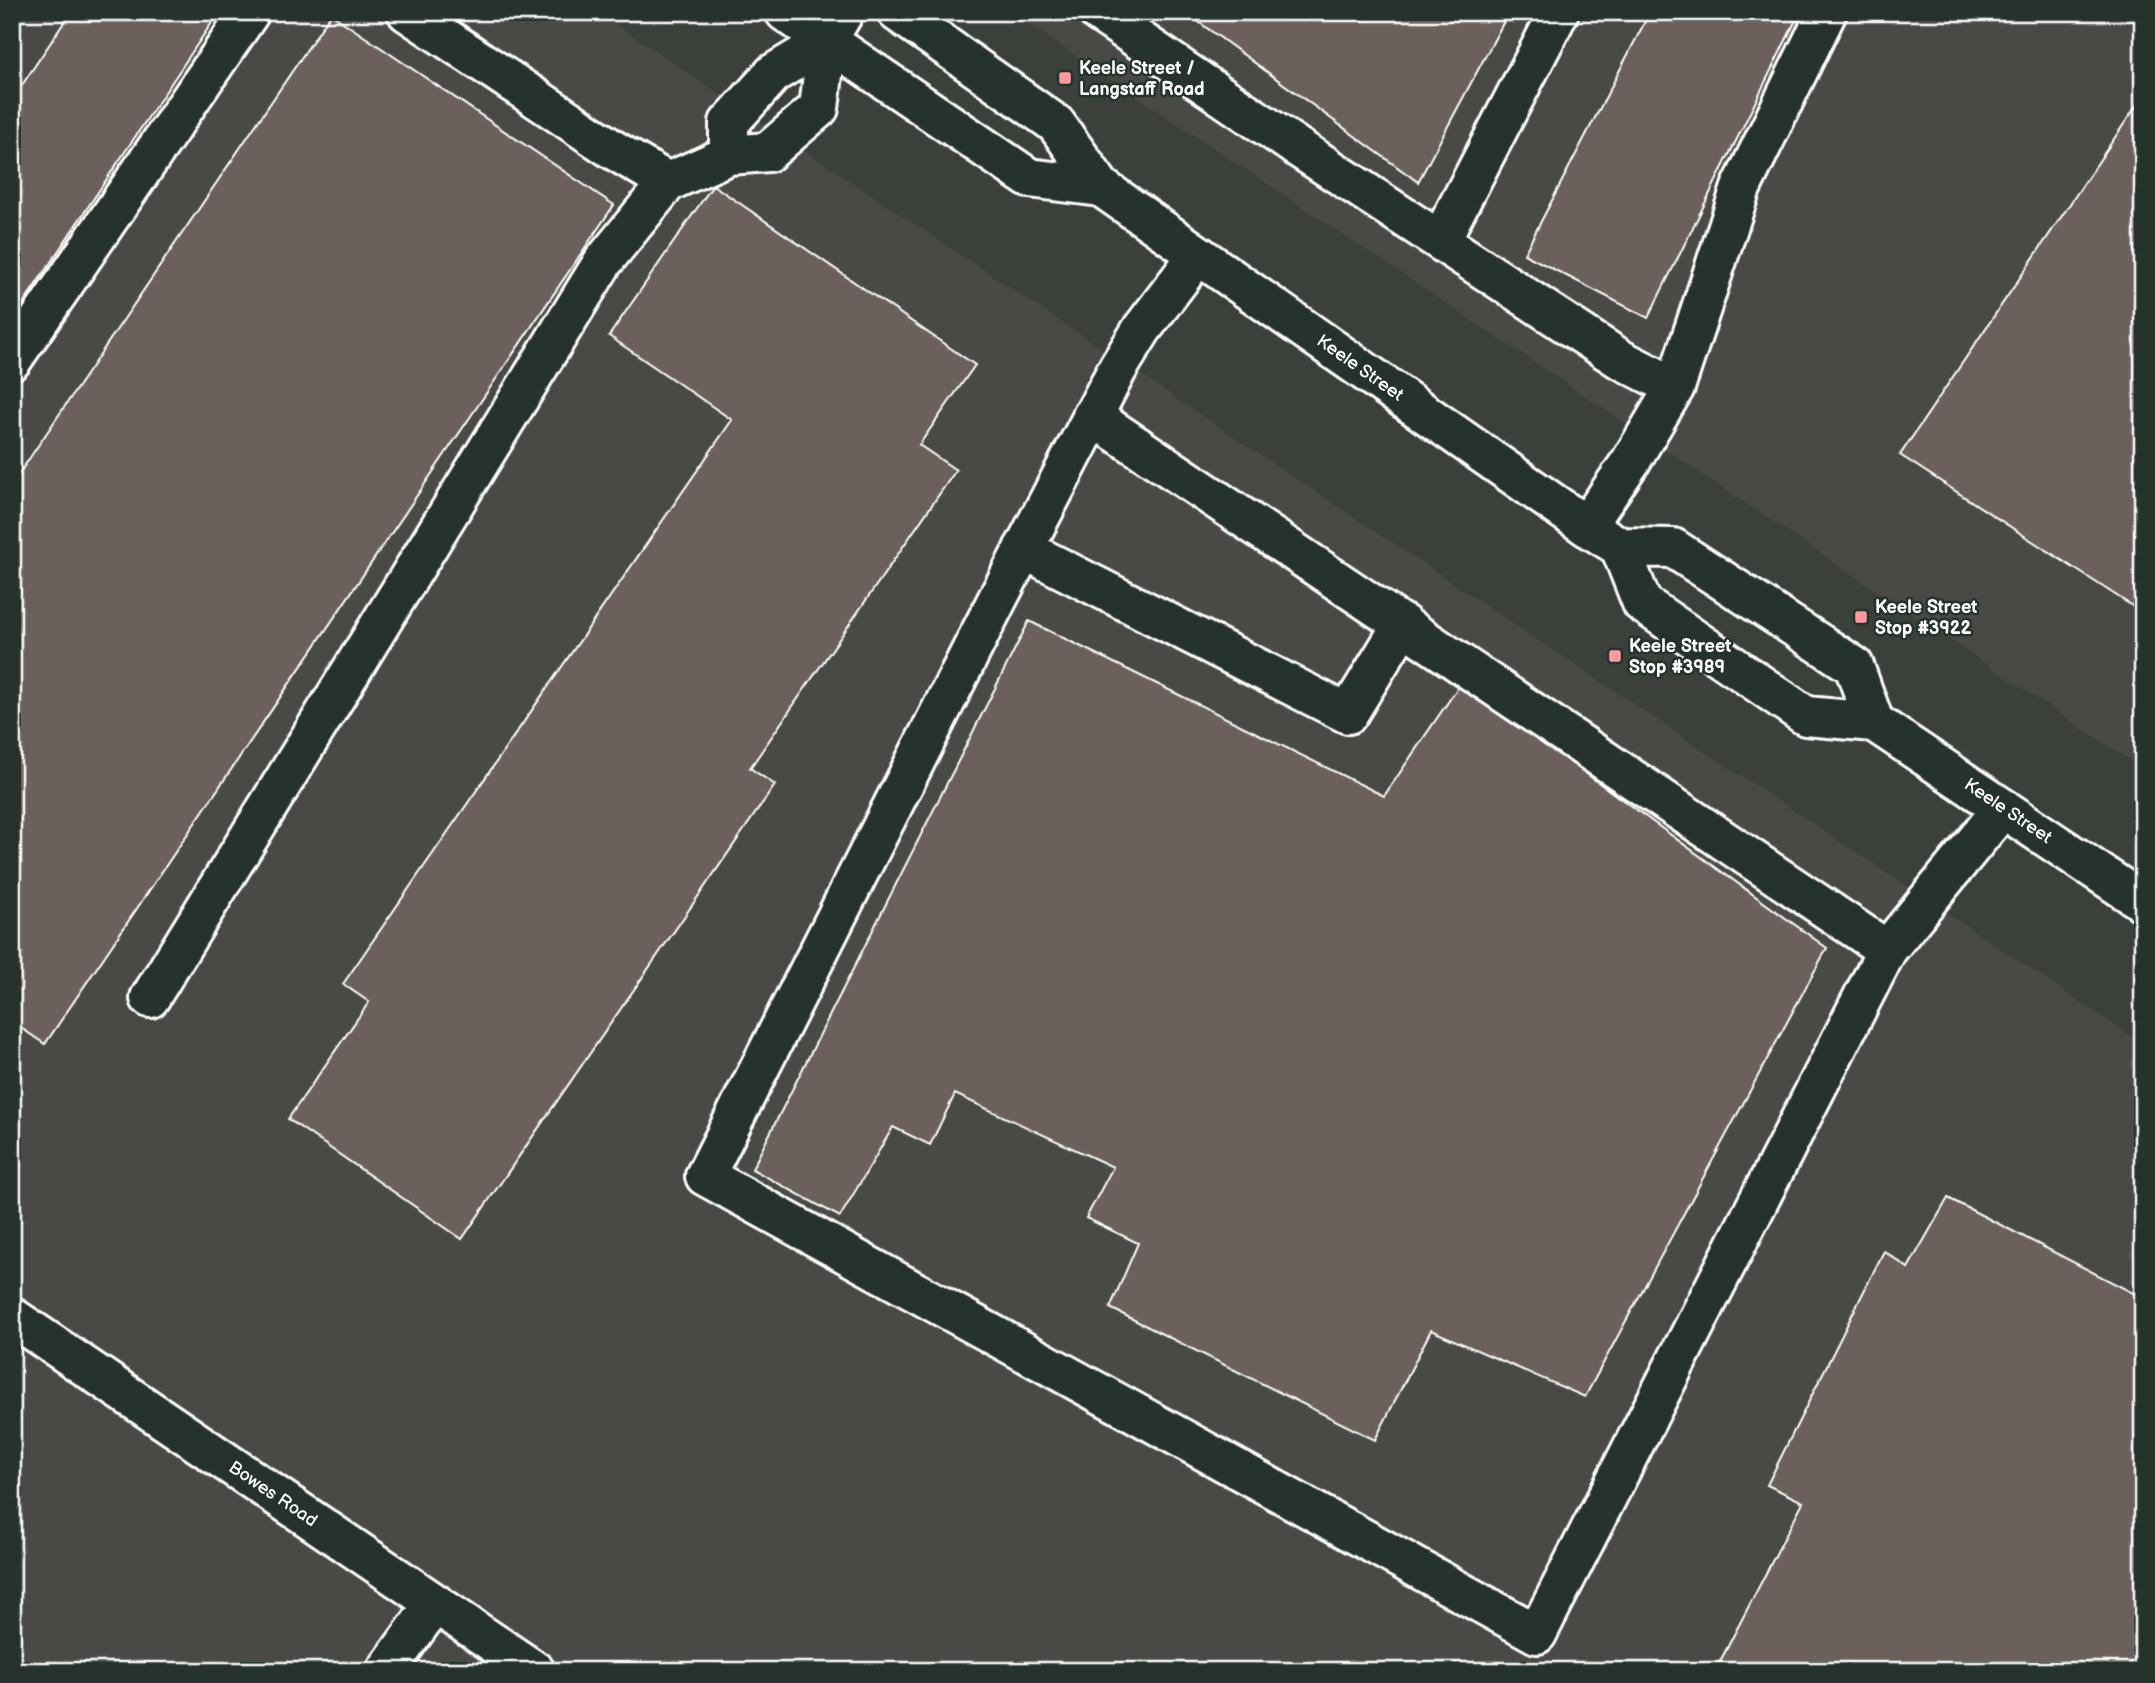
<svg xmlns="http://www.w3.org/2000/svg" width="2155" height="1683" viewBox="0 0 2155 1683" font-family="'Balsamiq Sans',sans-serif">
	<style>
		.built { fill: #4a4a45 }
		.building { fill: #6c605b; stroke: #fff; stroke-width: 2 }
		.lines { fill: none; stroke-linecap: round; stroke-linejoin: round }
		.minor-casing { stroke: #fff; stroke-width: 44 }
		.major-casing { stroke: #fff; stroke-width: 44 }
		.minor { stroke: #26332d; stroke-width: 38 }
		.major { stroke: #26332d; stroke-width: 38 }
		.poi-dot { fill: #ff9aa2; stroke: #26332d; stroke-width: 2.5 }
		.labels { text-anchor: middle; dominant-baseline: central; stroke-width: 5; stroke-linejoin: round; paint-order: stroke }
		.poi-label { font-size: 18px; font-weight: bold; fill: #fff; stroke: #26332d; text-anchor: start }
		.street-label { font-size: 18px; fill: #fff; stroke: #26332d }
	</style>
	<rect width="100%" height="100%" fill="#3b403b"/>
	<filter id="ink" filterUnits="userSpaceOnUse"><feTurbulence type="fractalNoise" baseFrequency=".0143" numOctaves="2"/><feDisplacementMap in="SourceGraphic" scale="14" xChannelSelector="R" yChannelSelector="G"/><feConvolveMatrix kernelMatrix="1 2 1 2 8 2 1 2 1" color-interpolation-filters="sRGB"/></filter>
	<g filter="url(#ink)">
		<!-- built -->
		<path class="built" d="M12,12H597L2143,1044V1671H12Z
			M1010,12H2143V769Z"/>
		<!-- building -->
		<path class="building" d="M71,12H219L12,320V100Z
			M1185,12H1347L1363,21L1367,12H1509L1418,182Z
			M1650,12H1800L1648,318L1524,254Z
			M331,14L614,205L45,1044L12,1022V484Z
			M2143,96V613L1900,455Z
			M713,185L975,365L919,445L956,470L750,768L775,785L462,1239L288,1119L369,1002L343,984L732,420L609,336Z
			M1029,621L1384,796L1461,683L1827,948L1585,1397L1431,1330L1375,1440L1110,1308L1138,1243L1086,1218L1113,1167L955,1094L930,1145L893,1127L840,1217L752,1169Z
			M1948,1198L2143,1298V1671H1715L1803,1502L1767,1485L1884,1251L1908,1268Z"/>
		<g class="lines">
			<!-- minor casing -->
			<g class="minor-casing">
				<path id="minor" d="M407,12L612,149L668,182
					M1098,12L1297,147L1620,359L1675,387L1631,461L1586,526
					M729,155V123L774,73L827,41
					M1440,241L1559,12
					M1198,255L1142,329L1118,368L998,598L705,1176L1537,1634L1887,950L2003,808
					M12,360L250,12
					M1675,387L1741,188L1827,12
					M1092,416L1887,950
					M1023,549L1348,714L1403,624
					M150,998L603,262L668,182L729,155L768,152L819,108L827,41
					M12,1317L535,1671
					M386,1671L435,1603"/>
			</g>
			<!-- major casing -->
			<g class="major-casing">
				<path id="major" d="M785,12L1029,178L1101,187
					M897,12L1056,124L1101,187L1586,526L1620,547L1673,548L1854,666L1874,722
					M827,41L844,12
					M1620,547L1642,603L1806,716L1874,722L2143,902"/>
			</g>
			<!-- minor -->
			<use href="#minor" class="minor"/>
			<!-- major -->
			<use href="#major" class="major"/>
		</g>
	</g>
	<!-- markers -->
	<g class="poi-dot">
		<rect x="1058" y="71" width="14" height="14" rx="3.5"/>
		<rect x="1854" y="610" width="14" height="14" rx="3.5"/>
		<rect x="1608" y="649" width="14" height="14" rx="3.5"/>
	</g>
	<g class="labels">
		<!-- poi labels -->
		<g class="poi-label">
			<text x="1079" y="68">Keele Street /<tspan x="1079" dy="21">Langstaff Road</tspan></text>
			<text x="1875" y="607">Keele Street<tspan x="1875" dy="21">Stop #3922</tspan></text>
			<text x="1629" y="646">Keele Street<tspan x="1629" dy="21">Stop #3989</tspan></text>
		</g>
		<!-- street labels -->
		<g class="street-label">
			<text transform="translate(1360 368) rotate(35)">Keele Street</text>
			<text transform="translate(2008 811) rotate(34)">Keele Street</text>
			<text transform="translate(273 1494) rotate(34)">Bowes Road</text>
		</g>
	</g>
	<!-- margin -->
	<rect width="2155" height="1683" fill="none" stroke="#26332d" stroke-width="42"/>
	<rect x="21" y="21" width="2113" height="1641" fill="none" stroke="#fff" stroke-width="2.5" filter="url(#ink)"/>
</svg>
